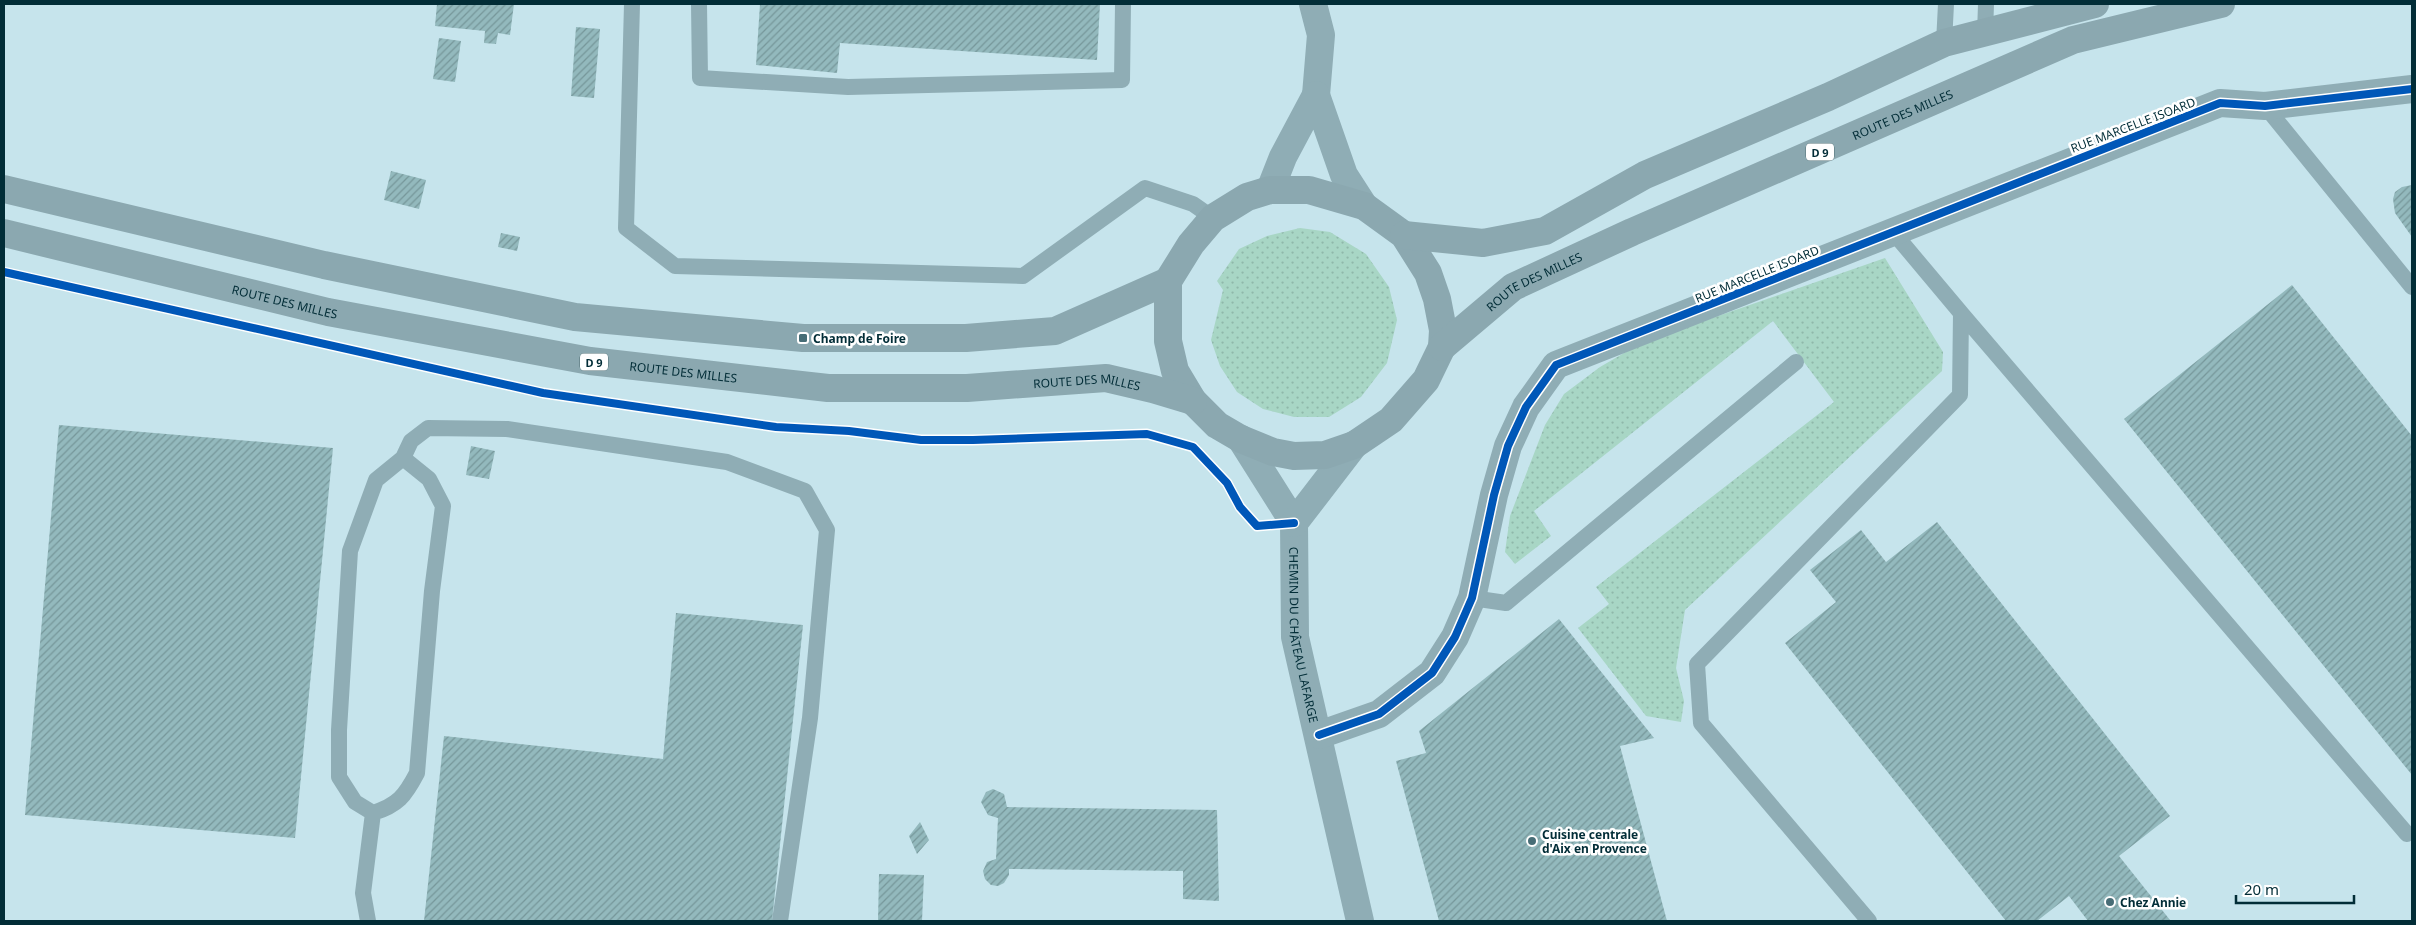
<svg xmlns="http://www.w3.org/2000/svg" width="2416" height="925" viewBox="0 0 2416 925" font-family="'Noto Sans',sans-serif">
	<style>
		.grass { fill: url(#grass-dots) }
		.building { fill: url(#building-hatch) }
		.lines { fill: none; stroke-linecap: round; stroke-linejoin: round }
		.service { stroke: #8fadb5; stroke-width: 16 }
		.minor { stroke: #8fadb5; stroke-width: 28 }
		.primary { stroke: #8ba8b0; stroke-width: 28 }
		.cycleway-casing { stroke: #fff; stroke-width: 11 }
		.cycleway { stroke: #0057b8; stroke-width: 8 }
		.poi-dot { fill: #476d76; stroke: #fff; stroke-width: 2 }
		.labels { text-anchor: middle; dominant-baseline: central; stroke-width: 5; stroke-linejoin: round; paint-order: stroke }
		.shield { fill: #fff; stroke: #4e6c73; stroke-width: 1 }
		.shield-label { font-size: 11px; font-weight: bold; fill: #022d37 }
		.street-label { font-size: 12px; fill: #022d37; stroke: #fff }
		.poi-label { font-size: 12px; font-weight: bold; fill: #022d37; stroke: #fff; text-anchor: start }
	</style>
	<defs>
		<pattern id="grass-dots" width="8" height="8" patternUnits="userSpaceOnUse" patternTransform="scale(1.25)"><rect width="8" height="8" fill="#a8d6c5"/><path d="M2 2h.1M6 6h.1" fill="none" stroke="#8fb8aa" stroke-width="1.8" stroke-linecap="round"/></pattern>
		<pattern id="building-hatch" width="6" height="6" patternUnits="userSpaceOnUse" patternTransform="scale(1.25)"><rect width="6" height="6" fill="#93b9bd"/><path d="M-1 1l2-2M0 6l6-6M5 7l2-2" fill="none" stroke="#76979a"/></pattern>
	</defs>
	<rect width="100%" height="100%" fill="#c6e4ec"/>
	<!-- grass -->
	<path class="grass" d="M1300,228L1330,232L1366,254L1389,287L1397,320L1387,363L1361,397L1329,417H1294L1263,409L1237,392L1220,366L1211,340L1223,290L1217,281L1239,249L1267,236Z
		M1885,258L1943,352L1942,371L1685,610L1676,668L1684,701L1681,722L1646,716L1578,628L1609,604L1596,587L1834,402L1773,321L1534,511L1551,536L1515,564L1505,552L1510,516L1545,425L1564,394L1600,367L1643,342Z"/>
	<!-- building -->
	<path class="building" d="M437,4H514L510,35L498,33L496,44L484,43L485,31L435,26Z
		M760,4H1100L1097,60L840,43L837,73L756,65Z
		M576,27L600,29L594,98L571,96Z
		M439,38L461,41L455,82L433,79Z
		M391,171L426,180L419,209L384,200Z
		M2412,185V237L2395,213L2393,199L2395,192L2402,187Z
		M501,233L520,237L517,251L498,247Z
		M2292,285L2412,436V775L2124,419Z
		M59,425L333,448L295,838L25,815Z
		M471,446L495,451L489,479L466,475Z
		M1937,522L2170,816L2119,856L2170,920L2168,921H2088L2069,896L2037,921H2006L1785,643L1836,602L1810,570L1861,530L1886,562Z
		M676,613L803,625L772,921H424L444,736L663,759Z
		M1559,619L1654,738L1620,746L1667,921H1439L1396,761L1426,753L1419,731Z
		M993,789L1004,794L1007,807L1217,810L1219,901L1183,899V871L1009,869V875L1004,883L998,886L991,885L985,879L983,871L987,862L996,859L998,818L988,815L981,802L986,792Z
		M920,822L929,840L917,854L909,836Z
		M879,874L924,875L922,921H878Z"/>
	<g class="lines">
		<!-- service -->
		<path class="service" d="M632,4L626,228L675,266L1023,276L1145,188L1193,204L1213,218
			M699,4L700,78L848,87L1122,80L1123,4
			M1985,34L1986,4
			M1944,43L1946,4
			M2265,106L2412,287
			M1961,313L2407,834
			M403,458L429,479L443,506L432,591L417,773C405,796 398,805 373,813L355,802L339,777V730L350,551L376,480L403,458L411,441L428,428L507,429L727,462L805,491L827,530L810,718L780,921
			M1472,598L1506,603L1796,362
			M368,921L363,893L373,813
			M1869,921L1701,723L1697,664L1960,395L1961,313L1893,232"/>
		<!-- minor -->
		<g class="minor">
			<path d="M1313,4L1321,35L1316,95"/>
			<path d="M1270,190L1283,157L1316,95L1344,175L1364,206"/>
			<path id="s1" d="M1241,439L1294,523L1295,637L1360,921"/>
			<path d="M1294,523L1354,445"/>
			<path d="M1319,735L1379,714L1432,673L1455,637L1472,598L1494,495L1508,446L1526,407L1556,365L2220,103L2265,106L2412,89"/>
		</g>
		<!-- primary -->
		<g class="primary">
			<path d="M4,189L324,265L575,317L803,338H966L1055,331L1168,281"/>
			<path d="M1270,190H1309L1364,206L1404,235L1428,273L1437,299L1443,330L1442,347L1426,380L1391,420L1354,445L1325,455L1294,456L1273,452L1241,439L1217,425L1193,401L1175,371L1168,341V281L1191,244L1213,218L1247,197Z"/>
			<path id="s2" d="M4,233L328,312L590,361L828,388H967L1106,378L1153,389L1193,401"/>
			<path d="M1404,235L1483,243L1545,231L1645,175L1828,97L1944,43L2095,4"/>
			<path id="s3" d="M1442,347L1513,287L1632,232L2073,40L2221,4"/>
		</g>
		<!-- cycleway casing -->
		<g class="cycleway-casing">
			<path id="cycleway" d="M4,272L543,393L776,427L849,431L921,440H973L1147,434L1193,447L1227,483L1240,507L1257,526L1294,523
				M1319,735L1379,714L1432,673L1455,637L1472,598L1494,495L1508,446L1526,407L1556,365L2220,103L2265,106L2412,89"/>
		</g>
		<!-- cycleway -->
		<use href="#cycleway" class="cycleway"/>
	</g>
	<!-- markers -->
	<g class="poi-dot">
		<rect x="798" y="333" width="10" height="10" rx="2.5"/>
		<circle cx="1532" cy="841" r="5"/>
		<circle cx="2110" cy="902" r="5"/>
	</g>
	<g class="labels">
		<!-- shield labels -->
		<g class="shield">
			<rect x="1806" y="143.5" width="28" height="17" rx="4"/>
			<rect x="580" y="353.5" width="28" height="17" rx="4"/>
		</g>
		<g class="shield-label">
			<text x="1820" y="152">D 9</text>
			<text x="594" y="362">D 9</text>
		</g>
		<!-- street labels -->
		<g class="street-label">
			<text stroke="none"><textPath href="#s3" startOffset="519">ROUTE DES MILLES</textPath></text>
			<text transform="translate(2133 125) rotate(-21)">RUE MARCELLE ISOARD</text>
			<text transform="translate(1757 274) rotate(-22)">RUE MARCELLE ISOARD</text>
			<text stroke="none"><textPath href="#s3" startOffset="114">ROUTE DES MILLES</textPath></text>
			<text stroke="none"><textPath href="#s2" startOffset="289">ROUTE DES MILLES</textPath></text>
			<text stroke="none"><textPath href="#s2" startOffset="694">ROUTE DES MILLES</textPath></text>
			<text stroke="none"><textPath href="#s2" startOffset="1099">ROUTE DES MILLES</textPath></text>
			<text stroke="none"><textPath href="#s1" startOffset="212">CHEMIN DU CHÂTEAU LAFARGE</textPath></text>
		</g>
		<!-- poi labels -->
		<g class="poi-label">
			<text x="813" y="338">Champ de Foire</text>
			<text x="1542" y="834">Cuisine centrale<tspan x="1542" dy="14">d'Aix en Provence</tspan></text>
			<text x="2120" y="902">Chez Annie</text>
		</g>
	</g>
	<!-- border -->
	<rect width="2416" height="925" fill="none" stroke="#022d37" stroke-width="10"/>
	<!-- scale -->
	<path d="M2236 895v8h118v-8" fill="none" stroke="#022d37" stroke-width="2.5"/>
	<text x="2244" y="895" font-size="15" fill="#022d37" stroke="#ffffff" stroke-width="4" paint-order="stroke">20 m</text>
</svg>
